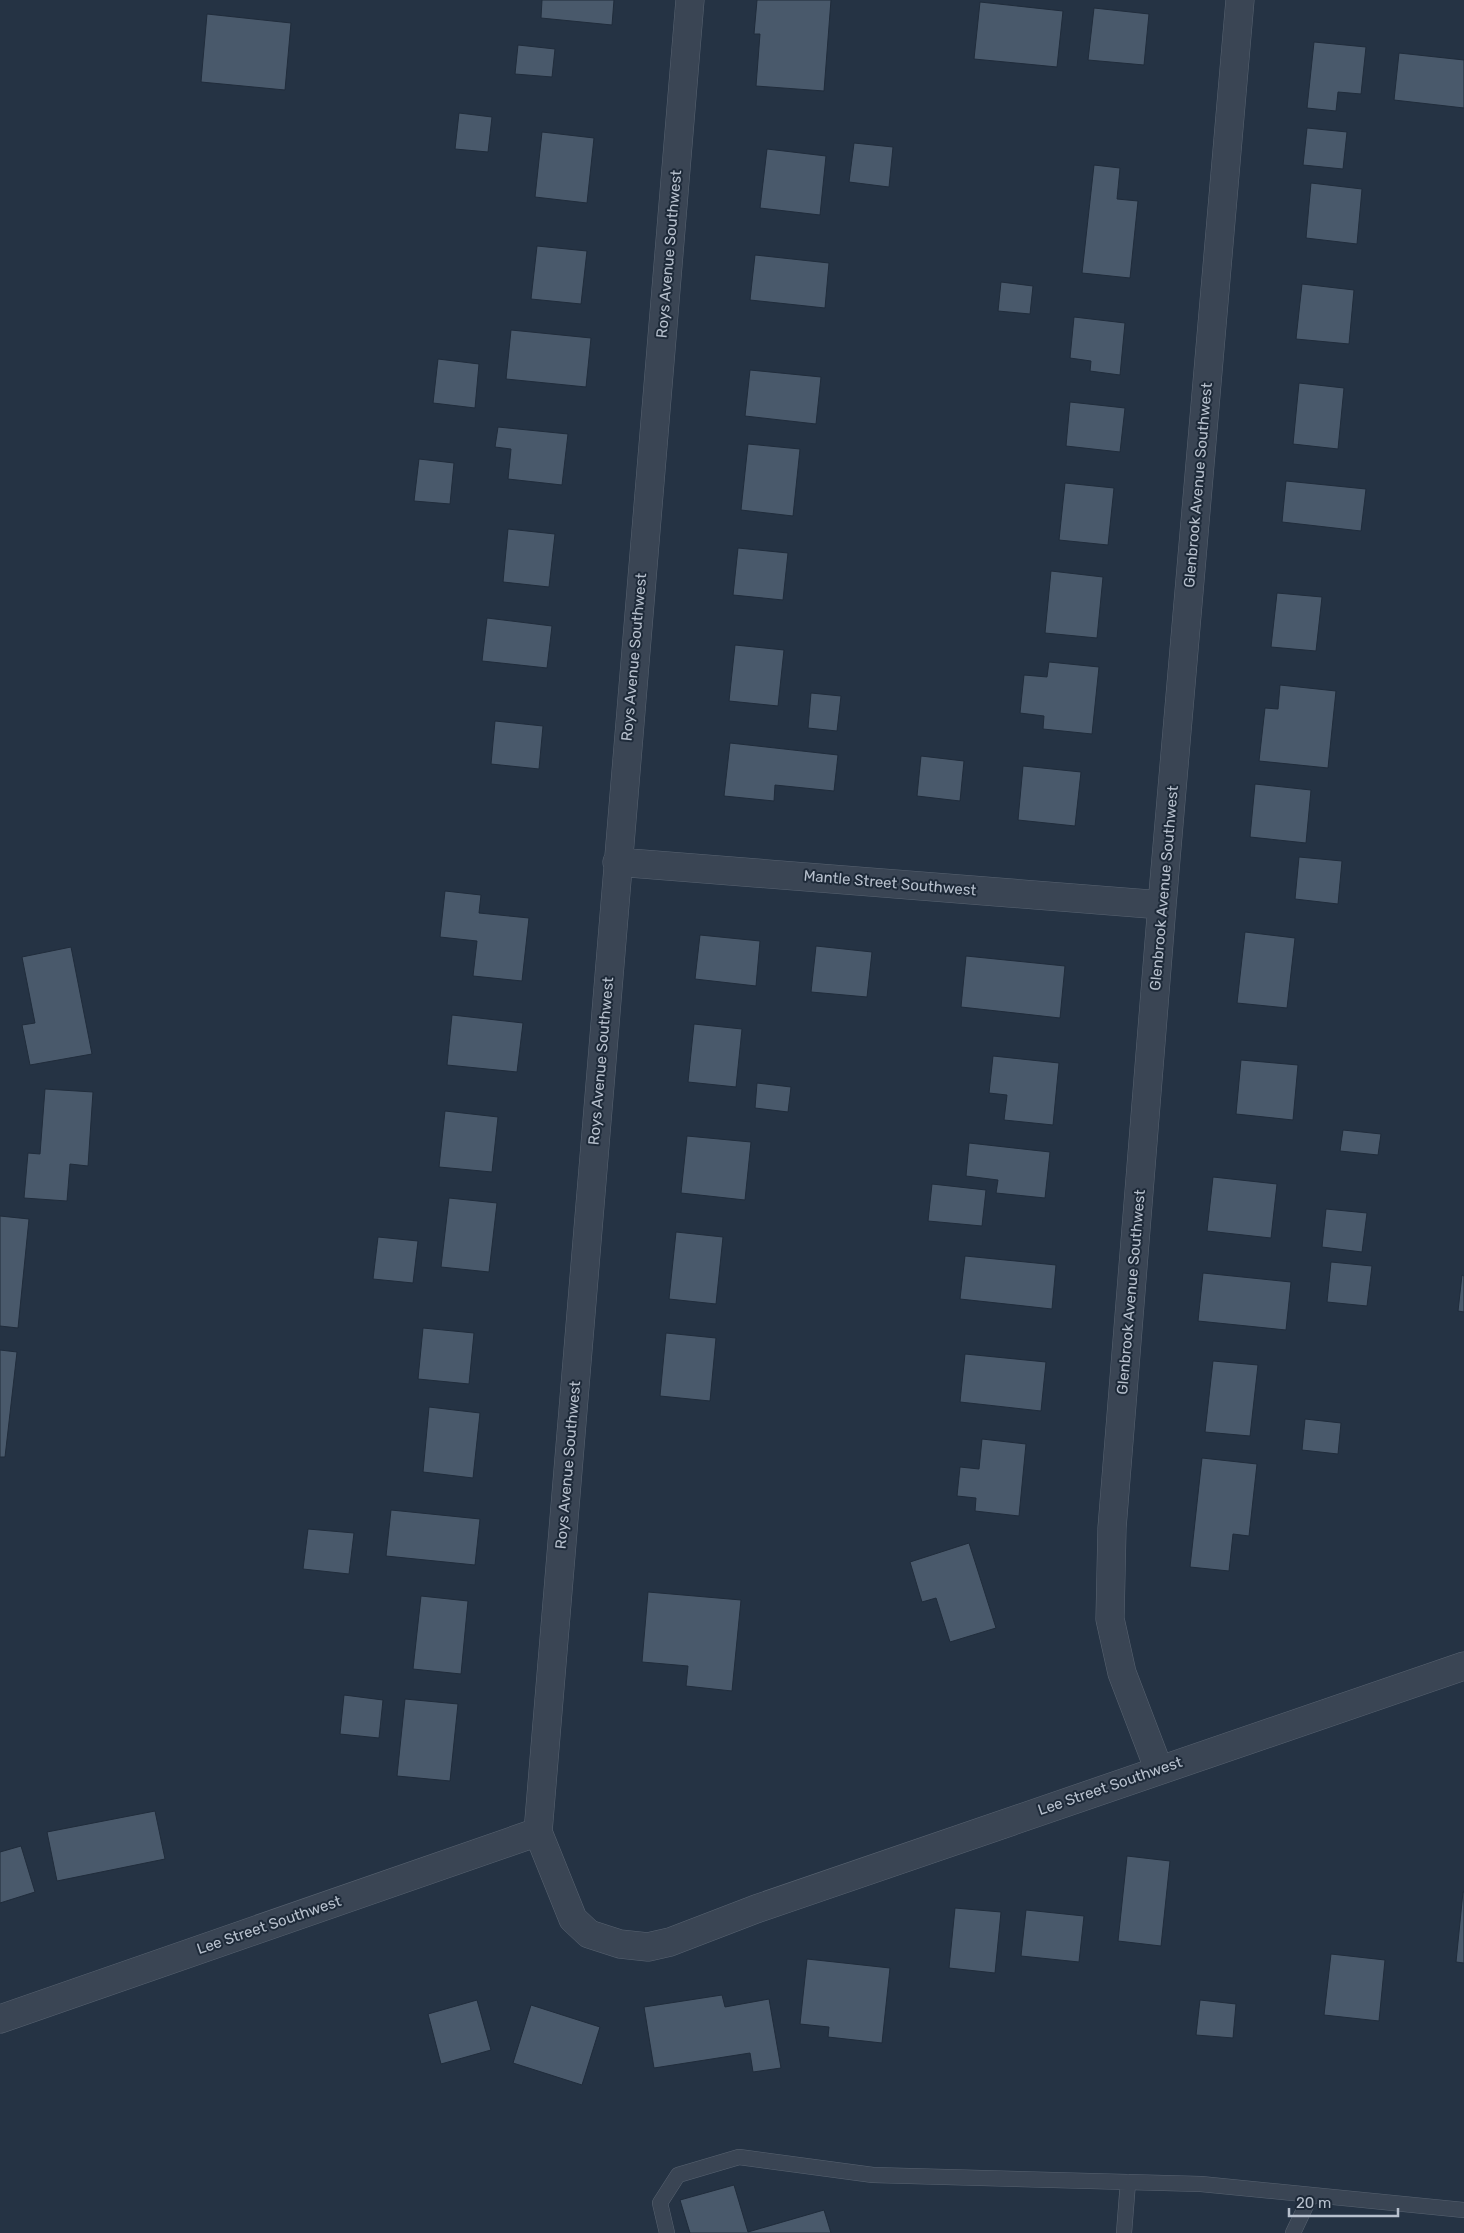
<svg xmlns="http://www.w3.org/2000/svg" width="1464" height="2233" viewBox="0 0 1464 2233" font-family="Rubik,sans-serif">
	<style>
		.building { fill: #49596b; stroke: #202c3b }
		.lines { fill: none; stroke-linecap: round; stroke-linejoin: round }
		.lane-casing { stroke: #586371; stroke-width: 16 }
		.street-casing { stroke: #586371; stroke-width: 29 }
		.lane { stroke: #3a4554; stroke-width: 15 }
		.street { stroke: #3a4554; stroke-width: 28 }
		.labels { text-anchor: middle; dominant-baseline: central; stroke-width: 4; stroke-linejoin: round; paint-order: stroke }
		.street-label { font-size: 15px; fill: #b7c0cd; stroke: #1e2a39 }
	</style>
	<rect width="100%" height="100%" fill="#253344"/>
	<!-- building -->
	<path class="building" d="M542,0H614L612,25L541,18Z
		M757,0H831L824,91L756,86L760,34H754Z
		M980,2L1063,11L1057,67L974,59Z
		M1094,8L1149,14L1144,65L1088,60Z
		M207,14L291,23L285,90L201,82Z
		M1314,42L1366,47L1361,94L1338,92L1336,111L1307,108Z
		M518,45L555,49L552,77L515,74Z
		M1399,53L1464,60V108L1394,100Z
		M459,113L492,117L488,152L455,149Z
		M1307,128L1347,132L1343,169L1303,165Z
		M542,132L594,138L587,203L535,197Z
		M854,143L893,147L889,187L849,182Z
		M767,149L826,156L820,215L760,208Z
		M1094,165L1120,168L1117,199L1138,201L1130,278L1082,273Z
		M1311,183L1362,189L1357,244L1306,238Z
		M537,246L587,251L581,304L531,299Z
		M755,255L829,263L825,308L750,300Z
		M1001,282L1033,286L1030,314L998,311Z
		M1302,284L1354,290L1349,344L1296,339Z
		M1074,317L1125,323L1120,375L1090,371L1091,361L1070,358Z
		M511,330L591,338L586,387L506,379Z
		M438,359L479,364L475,408L433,403Z
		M750,370L821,377L816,424L745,416Z
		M1299,383L1344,388L1338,449L1293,444Z
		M1070,402L1125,408L1120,452L1066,446Z
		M498,427L568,434L562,485L508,479L511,449L495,447Z
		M748,444L800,449L793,516L741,510Z
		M419,459L454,463L450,504L414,501Z
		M1286,481L1366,489L1361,531L1282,522Z
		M1065,483L1114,488L1108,545L1059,540Z
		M508,529L555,534L549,587L503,582Z
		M738,548L788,553L783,600L733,595Z
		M1051,571L1103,577L1097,638L1045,633Z
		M1277,593L1322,597L1316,651L1271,647Z
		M487,618L552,626L547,668L482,661Z
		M735,645L784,650L778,706L729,701Z
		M1049,662L1099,667L1092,734L1043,729L1044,716L1020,713L1024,675L1047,677Z
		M1280,685L1336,691L1328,768L1259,761L1265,708L1278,709Z
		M811,693L841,696L837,731L808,728Z
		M495,721L543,726L539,769L491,764Z
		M730,743L838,755L834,791L775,785L774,801L724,796Z
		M921,756L964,761L960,801L917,796Z
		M1023,766L1081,772L1075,826L1018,820Z
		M1255,784L1311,790L1306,843L1250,837Z
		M1299,857L1342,861L1338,904L1295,899Z
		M445,891L481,895L479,913L529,918L522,981L473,976L477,941L440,937Z
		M1245,932L1295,938L1287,1008L1237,1003Z
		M700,935L760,941L756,986L695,979Z
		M816,946L872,952L867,997L811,992Z
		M71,947L92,1054L30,1065L22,1025L35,1023L22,957Z
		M966,956L1065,966L1060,1018L961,1007Z
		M452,1015L523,1023L517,1072L447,1065Z
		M694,1024L742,1029L736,1087L688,1082Z
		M993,1056L1059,1063L1053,1125L1004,1120L1007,1095L989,1093Z
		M1241,1060L1298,1065L1293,1120L1236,1114Z
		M757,1083L791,1087L788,1112L755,1108Z
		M45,1089L93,1092L88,1166L70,1164L67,1201L24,1198L28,1153L40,1154Z
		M445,1111L498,1117L492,1172L439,1167Z
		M1343,1130L1381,1134L1378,1155L1340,1151Z
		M687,1136L751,1142L745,1200L681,1193Z
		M969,1143L1050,1152L1045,1198L996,1193L998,1180L966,1176Z
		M1213,1177L1277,1184L1271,1238L1207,1231Z
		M932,1184L986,1190L982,1226L928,1221Z
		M449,1198L497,1203L489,1272L441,1267Z
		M1326,1209L1367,1213L1362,1252L1322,1247Z
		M0,1216L29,1219L18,1328L0,1326Z
		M676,1232L723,1237L716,1304L669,1299Z
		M378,1237L418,1241L413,1283L373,1279Z
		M965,1256L1056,1265L1052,1309L960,1299Z
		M1331,1262L1372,1266L1367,1306L1327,1302Z
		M1203,1273L1291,1282L1286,1330L1198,1321Z
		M1462,1275L1464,1276V1312L1458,1311Z
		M423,1328L474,1333L469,1384L418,1379Z
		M666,1333L716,1338L710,1401L660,1396Z
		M0,1350L17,1352L5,1457H0Z
		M965,1354L1046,1362L1041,1411L960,1402Z
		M1213,1361L1258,1365L1250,1436L1205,1432Z
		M429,1407L480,1413L473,1478L423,1472Z
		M1305,1419L1341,1423L1338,1454L1302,1450Z
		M982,1439L1026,1444L1019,1516L975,1511L976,1498L957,1496L960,1467L979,1469Z
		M1202,1458L1257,1464L1249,1536L1233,1534L1229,1571L1190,1567Z
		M391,1510L480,1519L475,1565L386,1556Z
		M308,1529L354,1533L349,1574L303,1569Z
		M969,1543L996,1628L950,1642L936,1598L922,1602L910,1562Z
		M648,1592L741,1600L732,1691L686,1686L688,1666L642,1662Z
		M421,1596L468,1601L461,1674L413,1669Z
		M344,1695L383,1700L379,1738L340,1734Z
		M405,1699L458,1704L450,1781L397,1776Z
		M155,1811L165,1859L57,1881L47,1832Z
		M21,1846L35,1892L0,1903V1852Z
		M1127,1856L1170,1861L1161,1946L1118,1941Z
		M1463,1892H1464V1963L1456,1962Z
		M955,1908L1001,1912L995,1973L949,1968Z
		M1026,1910L1084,1916L1079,1962L1021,1956Z
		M1331,1954L1385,1960L1379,2021L1324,2015Z
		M807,1959L890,1968L882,2043L828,2037L829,2027L800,2024Z
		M722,1995L725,2007L769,1999L781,2068L753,2072L750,2053L654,2068L644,2007Z
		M477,2000L491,2050L441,2064L428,2014Z
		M1200,2000L1236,2004L1233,2038L1196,2035Z
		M531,2005L600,2027L582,2085L513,2063Z
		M734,2185L748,2232L824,2210L831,2233H690L680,2200Z"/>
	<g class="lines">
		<!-- lane casing -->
		<g class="lane-casing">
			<path id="lane" d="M667,2233L660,2203L678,2175L739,2157L873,2175L1201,2184L1464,2210
				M1124,2233L1128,2182
				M1293,2233L1311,2195"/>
		</g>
		<!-- street casing -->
		<g class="street-casing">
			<path id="street" d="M690,0L538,1832L573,1919L589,1934L620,1944L648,1947L670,1942L756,1909L1464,1666
				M617,862L1162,905
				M1159,1770L1122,1673L1110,1619L1112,1528L1162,905L1240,0
				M0,2019L538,1832"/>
		</g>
		<!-- lane -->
		<use href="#lane" class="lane"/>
		<!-- street -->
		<use href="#street" class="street"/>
	</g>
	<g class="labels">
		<!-- street labels -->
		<g class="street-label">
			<text transform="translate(669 254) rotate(-85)">Roys Avenue Southwest</text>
			<text transform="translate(1198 485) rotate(-85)">Glenbrook Avenue Southwest</text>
			<text transform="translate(634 657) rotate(-85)">Roys Avenue Southwest</text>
			<text transform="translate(890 883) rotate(5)">Mantle Street Southwest</text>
			<text transform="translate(1164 888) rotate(-85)">Glenbrook Avenue Southwest</text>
			<text transform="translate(601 1061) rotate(-85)">Roys Avenue Southwest</text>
			<text transform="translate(1131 1292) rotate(-85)">Glenbrook Avenue Southwest</text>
			<text transform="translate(568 1465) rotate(-85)">Roys Avenue Southwest</text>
			<text transform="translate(1110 1786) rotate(-19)">Lee Street Southwest</text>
			<text transform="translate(269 1925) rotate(-19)">Lee Street Southwest</text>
		</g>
	</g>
	<!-- scale -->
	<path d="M1289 2208v8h109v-8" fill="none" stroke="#b7c0cd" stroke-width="2.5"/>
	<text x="1296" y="2208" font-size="15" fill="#b7c0cd" stroke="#1e2a39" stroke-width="4" paint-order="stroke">20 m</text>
</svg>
